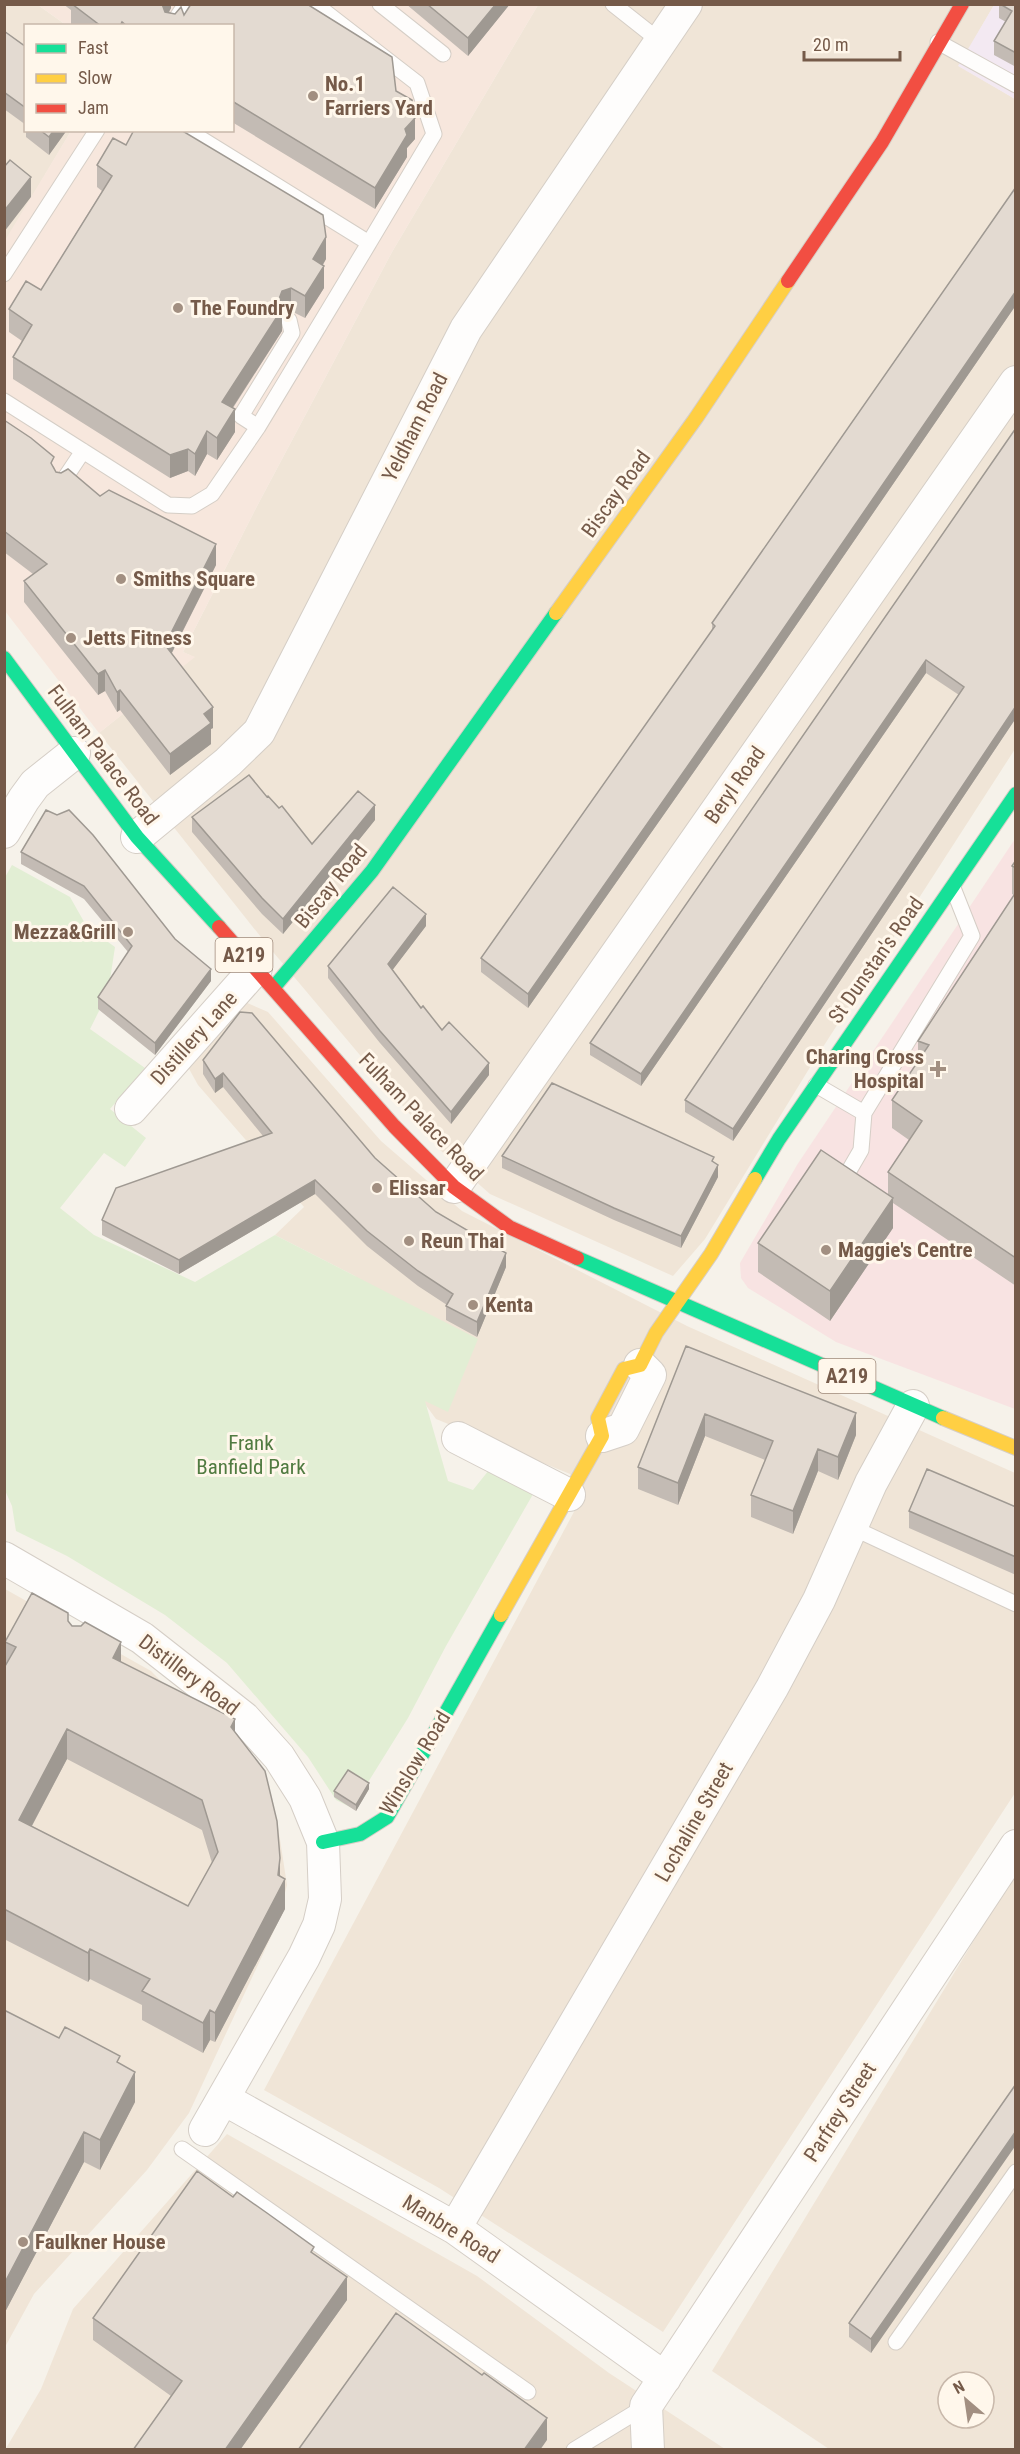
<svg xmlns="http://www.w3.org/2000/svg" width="1020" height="2454" viewBox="0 0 1020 2454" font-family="'Roboto Condensed',sans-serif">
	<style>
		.residential { fill: #f0e5d7; fill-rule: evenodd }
		.commercial { fill: #f7e7dd }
		.education { fill: #f3e9f2 }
		.medical { fill: #f8e3e2 }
		.green { fill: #e2eed4 }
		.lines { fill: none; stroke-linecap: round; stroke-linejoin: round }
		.lane-casing { stroke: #d5cec6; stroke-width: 17 }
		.street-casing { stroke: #d5cec6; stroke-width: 34 }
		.fast-casing { stroke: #d6cec6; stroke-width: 16 }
		.slow-casing { stroke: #d6cec6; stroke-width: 16 }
		.jam-casing { stroke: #d6cec6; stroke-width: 16 }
		.lane { stroke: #fefdfc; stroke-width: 15 }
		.street { stroke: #fefdfc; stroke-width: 32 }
		.fast { stroke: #16e098; stroke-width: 14 }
		.slow { stroke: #ffcf43; stroke-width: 14 }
		.jam { stroke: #f24e42; stroke-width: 14 }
		.wall { fill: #c3bbb4; fill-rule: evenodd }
		.shaded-wall { fill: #9f9992 }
		.building { fill: #e3dad1; stroke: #9f9992; stroke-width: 1.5; fill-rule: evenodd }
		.poi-dot { fill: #a28f81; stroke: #fff7eb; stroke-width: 2 }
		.labels { text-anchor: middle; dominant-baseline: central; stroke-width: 6; stroke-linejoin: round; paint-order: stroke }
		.shield { fill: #fff7eb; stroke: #9e897a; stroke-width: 1.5 }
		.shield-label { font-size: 20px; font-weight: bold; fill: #755a49 }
		.poi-label { font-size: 21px; font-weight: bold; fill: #755a49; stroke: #fff7eb; text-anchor: start }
		.street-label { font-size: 21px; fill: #755a49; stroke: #fff7eb }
		.park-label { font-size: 21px; fill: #517b41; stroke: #fff7eb }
	</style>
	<rect width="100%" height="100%" fill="#f6f2ea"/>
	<!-- residential -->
	<path class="residential" d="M5,5H38L66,25L26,26V130L71,131L5,242Z
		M538,5H994L959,66L1015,99V749L812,1064L705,1239L673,1276L490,1194L440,1150L268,946L99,733L194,657L183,652L256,508L392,252Z
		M245,1002L268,1012L381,1141L462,1211L687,1326L1015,1473V1793L663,2332L439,2188L264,2090L583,1495L570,1474L436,1419L411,1385L355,1276L275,1235L304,1207L198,1085L188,1067Z
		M5,1589L151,1671L233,1754L277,1820L287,1885L277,1924L189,2113L147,2170L34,2294L5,2347Z
		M1015,1873V2449H829L712,2371ZM948,2382H984V2418H948Z
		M227,2134L477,2276L609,2373L725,2449L5,2450L41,2389L73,2309Z"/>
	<!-- commercial -->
	<path class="commercial" d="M38,5H538L392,252L256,508L183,652L195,657L99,733L5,611L4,242L71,131L232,130V26L66,25Z"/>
	<!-- education -->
	<path class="education" d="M994,5H1015V99L958,66Z"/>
	<!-- medical -->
	<path class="medical" d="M1015,839V1409L836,1342L748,1288L741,1278L740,1263L797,1165Z"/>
	<!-- green -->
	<path class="green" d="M12,865L70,897L87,927L115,947L108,993L90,1029L145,1068L110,1109L146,1138L125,1167L104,1153L60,1208L94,1235L195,1282L275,1235L478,1339L448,1412L425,1401L448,1481L473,1490L493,1465L536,1489L446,1646L408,1718L352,1808L336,1800L308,1757L227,1663L165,1615L67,1556L16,1531L12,1506L4,1488V879Z"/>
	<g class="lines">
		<!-- lane casing -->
		<g class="lane-casing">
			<path id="lane" d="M315,4L417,83L434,134L369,243
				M380,4L443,54
				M613,4L661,42
				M171,26L186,4
				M938,42L1016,85
				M4,274L97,130
				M4,401L168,505L192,506L212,494L258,427L369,243L187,130
				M258,427L241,416L292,333L289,320
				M61,484L83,451
				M816,1085L864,1113L972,936L953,888
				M843,1181L861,1150L864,1113
				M851,1527L1016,1604
				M182,2149L528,2392
				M896,2342L1016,2172
				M574,2450L646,2406"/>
		</g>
		<!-- street casing -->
		<g class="street-casing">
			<path id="street" d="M4,832L24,799L35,784L74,753
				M137,837L228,762L259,732L466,329L686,4
				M131,1109L256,968
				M454,1187L1016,382
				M602,1436L623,1429L650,1375L640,1365
				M458,1438L569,1495
				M4,1558L142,1638L244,1718L279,1757L305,1798L323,1842L325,1899L319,1925L304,1957L205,2130
				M224,2099L455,2228L665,2378
				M455,2228L772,1688L819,1600L871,1483L913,1406
				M648,2450L646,2406L1016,1846"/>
		</g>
		<!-- fast casing -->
		<g class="fast-casing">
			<path id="fast" d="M4,658L137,837L219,927
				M274,987L372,871L556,613
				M755,1179L779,1139L1016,794
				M577,1258L943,1418
				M323,1842L360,1834L387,1817L501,1615"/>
		</g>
		<!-- slow casing -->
		<g class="slow-casing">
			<path id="slow" d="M556,613L696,418L788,281
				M943,1418L1016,1448
				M501,1615L602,1436L598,1418L624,1369L640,1365L656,1333L711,1254L755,1179"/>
		</g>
		<!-- jam casing -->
		<g class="jam-casing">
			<path id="jam" d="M788,281L882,142L962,4
				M219,927L394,1126L454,1187L509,1227L577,1258"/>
		</g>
		<!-- lane -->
		<use href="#lane" class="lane"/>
		<!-- street -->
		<use href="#street" class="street"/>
		<!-- fast -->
		<use href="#fast" class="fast"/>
		<!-- slow -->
		<use href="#slow" class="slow"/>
		<!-- jam -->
		<use href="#jam" class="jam"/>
	</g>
	<!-- wall -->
	<path class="wall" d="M63,4H171V8L169,13L175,14L181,7L184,15L191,4H307L392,57L396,91L412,100L415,118V139L407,148V157L375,209L232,122V26H71V10Z
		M406,4H510L468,56Z
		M999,4H1016V67L994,55V41L1006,22L999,18Z
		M4,31L26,47V125L4,109Z
		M26,130H67L49,155L26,137Z
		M97,165L326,259L323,265L324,288L305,318L291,311L282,313V331L233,408L235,432L217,460L207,454L195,476L188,471L170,478L13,379V357L22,341L9,332V309L41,290L102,191L97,187Z
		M1016,187V305L764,672L528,1008L481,972V958L712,631V623Z
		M4,420L54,467L56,472L100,496L216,565L172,653L213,728L211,729V744L170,775L120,710L117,712L105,691L98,695L24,602V581L33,574L4,552Z
		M1016,428V718L733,1141L685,1112V1100L959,695L926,673L641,1086L590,1055V1043Z
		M267,797L279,808L312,844L375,820L283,934L262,914L192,832V817Z
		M46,810L175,939L211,981L155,1055L98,1009V997L128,952L84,899L21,864V852Z
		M1016,860V1286L893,1203V1228L830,1321L758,1272V1243L888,1195V1172L909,1140L892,1128V1100L918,1061V1041L1014,895L1012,894V866Z
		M426,926L392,970L421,1008L442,1030L489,1075L451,1124L380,1043L328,978V966Z
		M203,1060L375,1158L436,1212L506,1267L477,1337L446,1320V1306L447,1305L418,1286L367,1246L315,1194L179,1274L102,1235V1220L263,1136L223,1087L215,1093L203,1074Z
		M502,1156L714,1163L718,1177L681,1248L614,1220L502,1168Z
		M686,1346L856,1435L838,1480L818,1471L793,1534L751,1517V1495L765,1460L705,1436L678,1505L638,1489V1467Z
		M1016,1507V1575L909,1528V1511Z
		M68,1622L72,1626L121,1662L235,1733L280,1877L285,1909L215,2042L210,2040L203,2053L142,2020V2005L90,1979L88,1982L4,1939L5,1642ZM67,1759L202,1830L212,1863L188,1906L32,1826Z
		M369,1789L356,1811L334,1797V1791Z
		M4,2010L59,2038L120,2064L135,2102L100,2170L84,2162L4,2314Z
		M1016,2084L871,2353L849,2337V2323Z
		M314,2254L347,2300L240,2450H133L171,2396L93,2340V2318Z"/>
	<!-- shaded-wall -->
	<path class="shaded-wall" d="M161,4H171V8L161,25Z
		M496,4H510L468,56V38Z
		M415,118V139L407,148V157L375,209V188L405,129Z
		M54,130H67L49,155V137Z
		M31,177V197L4,232V211Z
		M326,237V259L313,281V259Z
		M324,266V288L305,318V296Z
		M291,288V311L282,313V331L222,424V402L279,299L282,291Z
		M1016,291V305L764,672L528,1008V994Z
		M235,409V432L217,460V438Z
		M207,431V454L195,476V454Z
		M188,449V471L170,478V455Z
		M216,544V565L165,666V645Z
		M926,660V673L641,1086V1074Z
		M105,670V691L98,695V674Z
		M120,690V710L117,712V692Z
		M1016,706V718L733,1141V1129Z
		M213,707V728L211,729V744L170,775V754L204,714Z
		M375,805V820L283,934V919Z
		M426,914V926L388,976V964Z
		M211,969V981L155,1055V1043Z
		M489,1063V1075L451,1124V1112Z
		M223,1073V1087L215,1093V1079Z
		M718,1165V1177L681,1248V1236Z
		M315,1180V1194L179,1274V1260Z
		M893,1198V1228L830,1321V1291Z
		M506,1253V1267L477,1337V1322Z
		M856,1413V1435L838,1480V1457Z
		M705,1414V1436L678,1505V1483Z
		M818,1449V1471L793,1534V1511Z
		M121,1642V1672L113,1658Z
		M235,1719V1749L231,1727Z
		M67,1729V1759L19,1850V1820Z
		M369,1783V1789L356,1811V1805Z
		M280,1858V1888L285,1879V1909L215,2042V2013L278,1875Z
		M90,1949V1979L88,1982V1953Z
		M210,2010V2040L203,2053V2023Z
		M135,2072V2102L100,2170V2140Z
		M1016,2131V2145L871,2353V2339Z
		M84,2132V2162L4,2314V2284Z
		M347,2277V2300L240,2450H225Z
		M547,2418V2440L540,2450H524Z"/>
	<!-- building -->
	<path class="building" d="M72,4H162L165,12L175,14L181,7L184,15L191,4H307L392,57L396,91L412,100L415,118L405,129L407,135L375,188L232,101V26H127L122,22L120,26H101Z
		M427,4H496L468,38Z
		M1000,4H1016V53L994,41L1012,11Z
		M4,31L26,47V108L4,92Z
		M40,130H54L49,137Z
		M134,130H181L323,215L326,237L313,259L324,266L305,296L291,288L282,291L279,299L282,309L222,402L235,409L217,438L207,431L195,454L188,449L170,455L13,357L32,325L9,309L26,281L41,290L112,176L97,165L113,138L126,145Z
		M10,160L31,177L4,211V167Z
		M1016,187V291L764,657L528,994L481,958L715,626L712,623Z
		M4,420L31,438L54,457L51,463L56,472L61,473L68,469L100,496L109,490L216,544L165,645L213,707L204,714L211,723L170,754L120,690L117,692L105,670L98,674L24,581L47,564L4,531Z
		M1016,428V706L733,1129L685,1100L964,687L926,660L641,1074L590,1043Z
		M249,775L267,797L268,796L279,808L282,806L312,844L358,791L375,805L283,919L262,898L192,817Z
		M46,810L57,815L69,810L93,835L175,939L211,969L155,1043L98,997L132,946L84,886L21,852Z
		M1016,860V868L1012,866Z
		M393,887L426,914L388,964L421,1008L423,1006L442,1030L449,1022L489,1063L451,1112L380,1031L328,966Z
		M1016,892V1258L888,1172L922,1121L892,1100L929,1045L918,1041Z
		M240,1012L252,1013L375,1158L436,1212L506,1253L477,1322L446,1306L453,1294L418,1271L367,1231L315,1180L179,1260L102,1220L116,1188L272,1133L223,1073L215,1079L203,1060Z
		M552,1083L714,1157L712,1161L718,1165L681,1236L614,1208L502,1156Z
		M821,1150L893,1198L830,1291L758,1243Z
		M686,1346L856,1413L838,1457L818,1449L793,1511L751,1495L773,1441L705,1414L678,1483L638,1467Z
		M927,1469L1016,1507V1557L909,1511Z
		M32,1593L68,1613V1621L72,1626H81L85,1622L121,1642L113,1658L235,1719L231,1727L265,1771L277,1821L280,1858L278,1875L285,1879L215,2013L210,2010L203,2023L142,1991L150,1979L90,1949L88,1953L4,1909V1668L16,1647L5,1642ZM67,1729L202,1800L218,1852L188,1906L19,1820Z
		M348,1770L369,1783L356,1805L334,1791Z
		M4,2010L59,2038L65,2027L120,2056L117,2062L135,2072L100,2140L84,2132L4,2284Z
		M1016,2084V2131L871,2339L849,2323Z
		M197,2171L233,2197L237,2192L267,2213L314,2247L311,2252L347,2277L225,2450H133L182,2381L93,2318Z
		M396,2313L482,2375L484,2373L547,2418L524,2450H298Z"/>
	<!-- markers -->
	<g class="poi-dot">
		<circle cx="313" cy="96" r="6"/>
		<circle cx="178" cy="308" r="6"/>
		<circle cx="121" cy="579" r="6"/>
		<circle cx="71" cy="638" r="6"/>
		<circle cx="128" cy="932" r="6"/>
		<path d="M935 1060h6v6h6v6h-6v6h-6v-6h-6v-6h6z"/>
		<circle cx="377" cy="1188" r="6"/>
		<circle cx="409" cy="1241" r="6"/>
		<circle cx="826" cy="1250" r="6"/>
		<circle cx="473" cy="1305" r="6"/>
		<circle cx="23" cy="2242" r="6"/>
	</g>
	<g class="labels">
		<!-- shield labels -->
		<g class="shield">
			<rect x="215.5" y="938" width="57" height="34" rx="4.5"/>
			<rect x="818.5" y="1359" width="57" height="34" rx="4.5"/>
		</g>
		<g class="shield-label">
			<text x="244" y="955">A219</text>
			<text x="847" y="1376">A219</text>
		</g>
		<!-- poi labels -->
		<g class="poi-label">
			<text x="325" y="84">No.1<tspan x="325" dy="24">Farriers Yard</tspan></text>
			<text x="190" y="308">The Foundry</text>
			<text x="133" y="579">Smiths Square</text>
			<text x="83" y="638">Jetts Fitness</text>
			<text x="116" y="932" text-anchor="end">Mezza&amp;Grill</text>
			<text x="924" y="1057" text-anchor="end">Charing Cross<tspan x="924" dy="24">Hospital</tspan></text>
			<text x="389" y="1188">Elissar</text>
			<text x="421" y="1241">Reun Thai</text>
			<text x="838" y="1250">Maggie's Centre</text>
			<text x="485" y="1305">Kenta</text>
			<text x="35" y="2242">Faulkner House</text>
		</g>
		<!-- street labels -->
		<g class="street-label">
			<text transform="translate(415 427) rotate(-63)">Yeldham Road</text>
			<text transform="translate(616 494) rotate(-54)">Biscay Road</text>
			<text transform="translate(103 755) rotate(53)">Fulham Palace Road</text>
			<text transform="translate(735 785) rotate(-55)">Beryl Road</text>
			<text transform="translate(331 886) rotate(-51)">Biscay Road</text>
			<text transform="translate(876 960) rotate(-55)">St Dunstan's Road</text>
			<text transform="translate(194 1038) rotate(-48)">Distillery Lane</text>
			<text transform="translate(421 1117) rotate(46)">Fulham Palace Road</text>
			<text transform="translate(189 1675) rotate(37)">Distillery Road</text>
			<text transform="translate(415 1763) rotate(-59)">Winslow Road</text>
			<text transform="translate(694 1822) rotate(-60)">Lochaline Street</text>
			<text transform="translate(840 2112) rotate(-57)">Parfrey Street</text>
			<text transform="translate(451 2229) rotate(32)">Manbre Road</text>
		</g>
		<!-- park labels -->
		<g class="park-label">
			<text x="251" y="1443">Frank<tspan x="251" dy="24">Banfield Park</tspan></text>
		</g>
	</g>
	<!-- border -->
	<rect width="1020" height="2454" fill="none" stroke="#755a49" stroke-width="12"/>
	<!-- legend -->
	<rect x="24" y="24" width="210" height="108" fill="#fff7eb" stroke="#c8b8aa" stroke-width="1.5"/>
	<rect x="36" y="44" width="30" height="9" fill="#16e098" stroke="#c8b8aa" stroke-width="1.5"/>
	<text x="78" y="54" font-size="18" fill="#755a49">Fast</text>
	<rect x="36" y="74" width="30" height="9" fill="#ffcf43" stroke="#c8b8aa" stroke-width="1.5"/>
	<text x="78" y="84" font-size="18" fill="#755a49">Slow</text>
	<rect x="36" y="104" width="30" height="9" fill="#f24e42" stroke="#c8b8aa" stroke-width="1.5"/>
	<text x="78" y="114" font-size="18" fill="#755a49">Jam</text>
	<!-- north arrow -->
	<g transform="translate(966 2400) rotate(331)"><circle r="28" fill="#fff7eb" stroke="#c8b8aa" stroke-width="1.5"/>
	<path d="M0-4.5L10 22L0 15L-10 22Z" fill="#a28f81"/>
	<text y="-9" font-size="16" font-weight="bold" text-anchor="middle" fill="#755a49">N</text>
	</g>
	<!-- scale -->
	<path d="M804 51v9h96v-9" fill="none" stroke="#755a49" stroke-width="3"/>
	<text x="813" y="51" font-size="18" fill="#755a49" stroke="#fff7eb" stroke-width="4.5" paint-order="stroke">20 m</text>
</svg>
